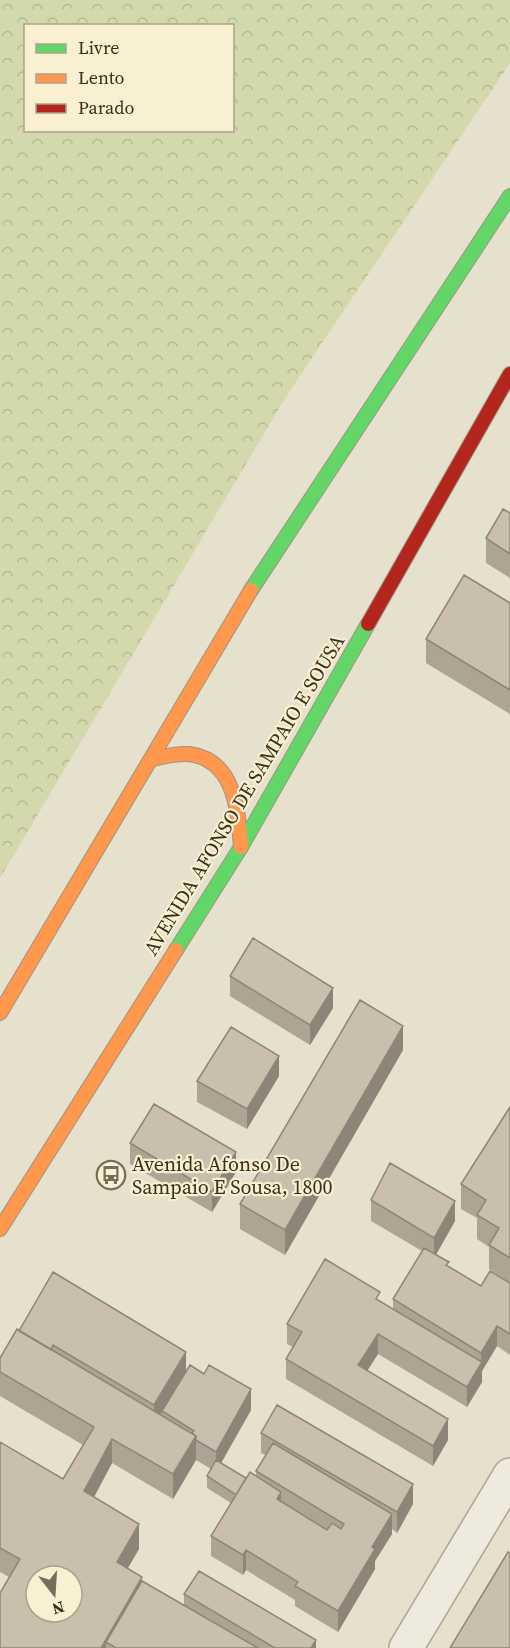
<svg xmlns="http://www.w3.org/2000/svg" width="510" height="1648" viewBox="0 0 510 1648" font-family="'Source Serif 4',serif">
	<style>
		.forest { fill: url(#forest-crowns); fill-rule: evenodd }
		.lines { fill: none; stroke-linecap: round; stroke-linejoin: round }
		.street-casing { stroke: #aba595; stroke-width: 36 }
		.fast-casing { stroke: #9b9585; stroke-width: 16 }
		.slow-casing { stroke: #9b9585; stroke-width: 16 }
		.jam-casing { stroke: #9b9585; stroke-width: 16 }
		.street { stroke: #eeeade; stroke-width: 33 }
		.fast { stroke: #63d668; stroke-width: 14 }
		.slow { stroke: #ff974d; stroke-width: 14 }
		.jam { stroke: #b3261e; stroke-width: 14 }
		.wall { fill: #aea494 }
		.shaded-wall { fill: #8d8678 }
		.building { fill: #cabfac; stroke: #8d8678; stroke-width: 1.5; fill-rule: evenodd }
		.labels { text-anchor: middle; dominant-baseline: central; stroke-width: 4.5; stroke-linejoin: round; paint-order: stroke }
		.street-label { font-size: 20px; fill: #3a2e1d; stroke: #f8f0d1 }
		.poi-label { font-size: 20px; fill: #3a2e1d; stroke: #f8f0d1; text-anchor: start }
	</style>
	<defs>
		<pattern id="forest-crowns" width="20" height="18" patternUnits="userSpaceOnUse" patternTransform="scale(1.5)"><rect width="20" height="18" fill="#d3d8ad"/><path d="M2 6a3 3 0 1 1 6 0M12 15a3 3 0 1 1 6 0" fill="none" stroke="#b6ba94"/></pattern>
	</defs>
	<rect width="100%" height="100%" fill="#e6e1cc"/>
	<!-- forest -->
	<path class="forest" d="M0,0H510V63L287,395L0,878ZM26,26H232V130H26Z"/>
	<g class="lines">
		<!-- street casing -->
		<g class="street-casing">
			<path id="street" d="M406,1648L510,1475"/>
		</g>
		<!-- fast casing -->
		<g class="fast-casing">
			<path id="fast" d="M251,590L510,196
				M176,950L241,847L368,624"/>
		</g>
		<!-- slow casing -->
		<g class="slow-casing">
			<path id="slow" d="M151,759C163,757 176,753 188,754C235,759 238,810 241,847
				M0,1013L251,590
				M0,1229L176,950"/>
		</g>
		<!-- jam casing -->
		<g class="jam-casing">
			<path id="jam" d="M368,624L510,374"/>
		</g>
		<!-- street -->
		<use href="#street" class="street"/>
		<!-- fast -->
		<use href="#fast" class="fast"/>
		<!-- slow -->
		<use href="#slow" class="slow"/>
		<!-- jam -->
		<use href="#jam" class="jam"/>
	</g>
	<!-- wall -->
	<path class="wall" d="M510,513V578L486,563V538Z
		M510,603V714L426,663V639Z
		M230,976L333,1008L310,1045L230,996Z
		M403,1050L285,1255L240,1229V1204Z
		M279,1076L247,1129L197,1102V1081Z
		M510,1107V1283L489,1269V1247L477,1239V1218L461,1209V1184Z
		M130,1143L236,1172L212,1212L130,1164Z
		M371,1200L455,1221L436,1255L449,1267L481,1286L510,1283V1355L497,1346L482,1371V1382L467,1407L378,1354L367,1371L448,1440L433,1466L286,1379V1359L293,1347L287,1344V1324L380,1301L393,1309V1299L422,1251L371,1221Z
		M19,1331L186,1371L251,1410L221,1463L246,1478L256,1477V1471L266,1455L261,1453V1433L413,1504L397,1533L392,1529V1534L375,1561V1569L338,1632L295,1606V1600L246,1570L243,1575L211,1556V1536L231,1503L207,1488V1476L211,1469L196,1460L173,1499L112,1463L94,1497L139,1549L127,1569L142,1581L184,1606V1594L316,1648H0L9,1577L0,1572V1442L63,1479L83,1445L0,1396V1358Z"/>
	<!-- shaded-wall -->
	<path class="shaded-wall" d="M333,988V1008L310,1045V1025Z
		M403,1026V1050L285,1255V1230Z
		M279,1056V1076L247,1129V1109Z
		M236,1152V1172L212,1212V1192Z
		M455,1201V1221L434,1258V1238Z
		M497,1326V1346L482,1371V1382L467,1407V1387L481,1364V1353Z
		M378,1334V1354L358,1385V1365Z
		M186,1352V1372L154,1425V1405Z
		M251,1389V1410L216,1472V1452Z
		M448,1419V1440L433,1466V1446Z
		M196,1436V1460L173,1499V1474Z
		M112,1439V1463L84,1516V1491Z
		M413,1484V1504L397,1533V1512Z
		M281,1492V1512L277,1499Z
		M392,1514V1534L375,1561V1569L338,1632V1611L372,1547Z
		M139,1524V1549L117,1587V1562Z
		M246,1550V1570L243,1575V1555Z
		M142,1577V1601L106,1642V1648H101Z
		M316,1640V1648H311Z"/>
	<!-- building -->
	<path class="building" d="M503,509L510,513V554L486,538Z
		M464,575L510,603V690L426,639Z
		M253,938L333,988L310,1025L230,976Z
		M360,1000L403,1026L285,1230L240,1204Z
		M231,1027L279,1056L247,1109L197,1081Z
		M154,1104L236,1152L212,1192L130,1143Z
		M510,1107V1258L489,1245L499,1228L477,1215L486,1200L461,1184Z
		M390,1163L455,1201L434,1238L371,1200Z
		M424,1248L449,1262L446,1265L481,1286L490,1271L510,1283V1334L497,1326L481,1353L393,1299Z
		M325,1259L380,1292L376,1299L482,1362L467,1387L378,1334L358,1365L448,1419L433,1446L286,1359L302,1332L287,1324Z
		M53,1272L186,1352L154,1405L53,1345L51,1350L19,1331Z
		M17,1329L196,1436L173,1474L112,1439L84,1491L139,1524L117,1562L142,1577L101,1648H0V1593L20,1559L0,1548V1442L63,1479L94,1427L0,1372V1358ZM36,1576H72V1612H36Z
		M190,1365L204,1374L209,1365L251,1389L216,1452L196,1440V1436L192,1433L194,1431L162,1411Z
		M277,1405L413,1484L397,1512L261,1433Z
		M273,1443L392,1514L372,1547L375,1549L338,1611L295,1586L298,1582L246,1550L243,1555L211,1536L250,1472L281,1492L277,1499L327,1530L332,1523L341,1529L344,1524L256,1471Z
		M216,1460L246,1478L236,1495L207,1476Z
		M508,1552L510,1553V1648H450Z
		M199,1571L316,1640L311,1648H275L184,1594Z
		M142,1581L258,1648H116L106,1642Z"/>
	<!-- icons -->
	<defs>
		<g id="bus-ring" transform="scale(1.5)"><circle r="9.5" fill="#f8f0d1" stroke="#766d5a" stroke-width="1.5"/><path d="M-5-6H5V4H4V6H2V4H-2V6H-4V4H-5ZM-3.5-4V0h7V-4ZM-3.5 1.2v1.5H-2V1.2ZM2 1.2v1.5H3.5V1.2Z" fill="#766d5a"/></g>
	</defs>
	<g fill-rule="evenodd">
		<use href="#bus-ring" x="111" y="1175"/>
	</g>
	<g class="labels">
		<!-- street labels -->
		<g class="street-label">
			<text transform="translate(244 795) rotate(-59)">AVENIDA AFONSO DE SAMPAIO E SOUSA</text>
		</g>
		<!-- poi labels -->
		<g class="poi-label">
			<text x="132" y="1164">Avenida Afonso De<tspan x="132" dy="23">Sampaio E Sousa, 1800</tspan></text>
		</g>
	</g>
	<!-- legend -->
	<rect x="24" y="24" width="210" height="108" fill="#f8f0d1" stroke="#aca289" stroke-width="1.5"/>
	<rect x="36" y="44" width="30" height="9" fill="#63d668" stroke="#aca289" stroke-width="1.5"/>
	<text x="78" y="54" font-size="18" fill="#3a2e1d">Livre</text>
	<rect x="36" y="74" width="30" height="9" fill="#ff974d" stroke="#aca289" stroke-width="1.5"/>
	<text x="78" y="84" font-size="18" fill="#3a2e1d">Lento</text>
	<rect x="36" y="104" width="30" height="9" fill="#b3261e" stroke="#aca289" stroke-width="1.5"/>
	<text x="78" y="114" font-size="18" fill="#3a2e1d">Parado</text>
	<!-- north arrow -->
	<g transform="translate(54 1594) rotate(163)"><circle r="28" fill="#f8f0d1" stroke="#aca289" stroke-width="1.5"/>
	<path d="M0-4.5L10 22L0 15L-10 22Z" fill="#766d5a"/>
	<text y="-9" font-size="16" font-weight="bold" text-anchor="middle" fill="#3a2e1d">N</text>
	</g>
</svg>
